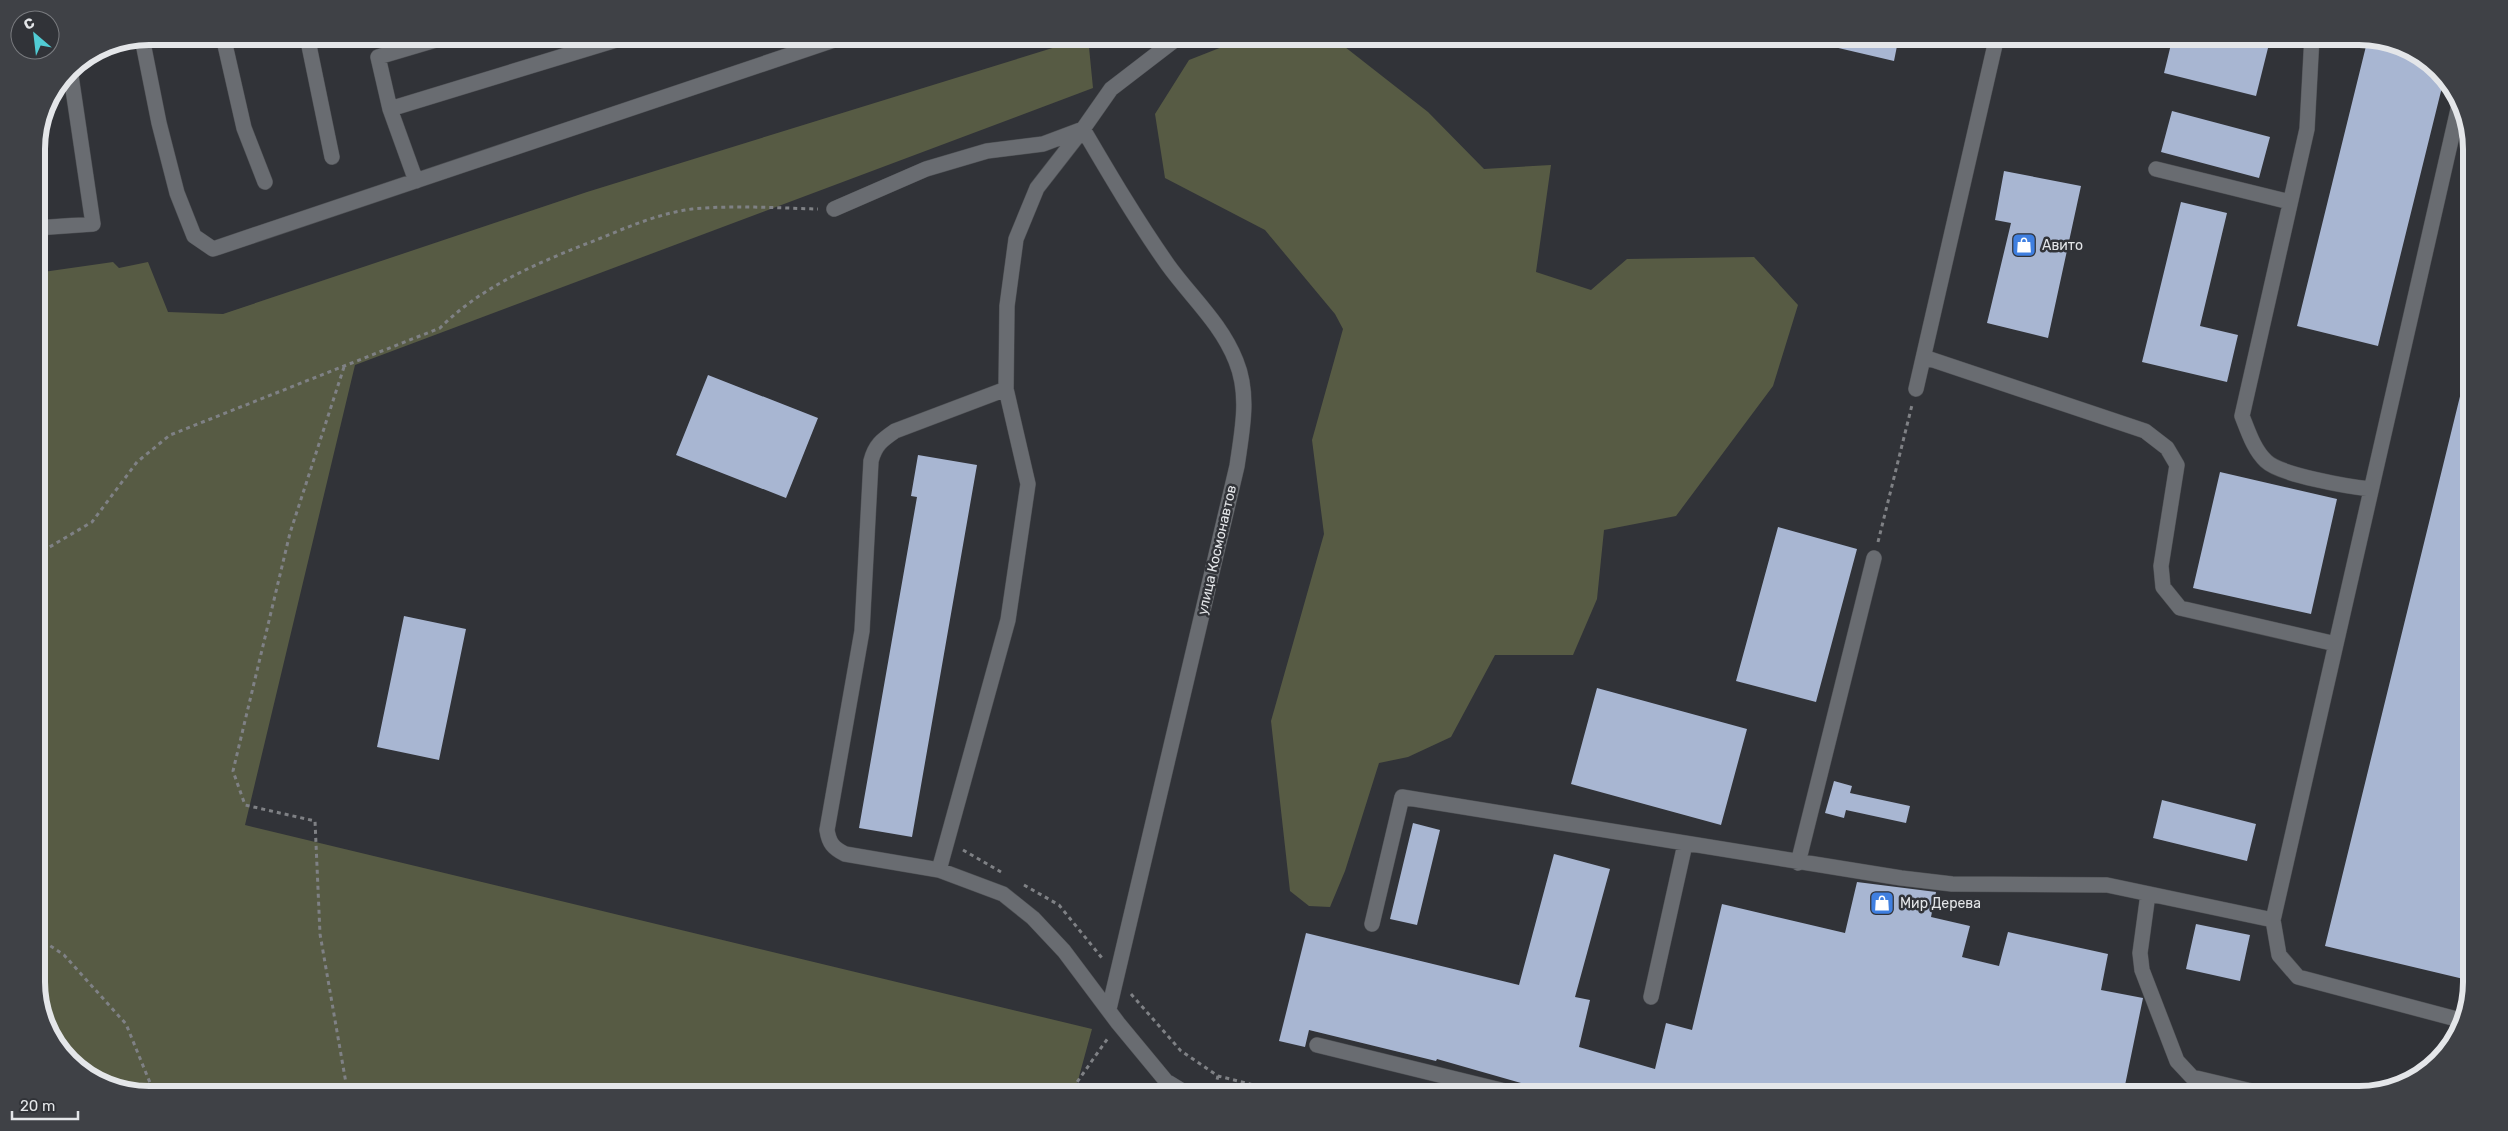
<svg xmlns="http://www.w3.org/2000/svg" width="2508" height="1131" viewBox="0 0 2508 1131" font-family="Rubik,sans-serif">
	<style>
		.green { fill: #575b44 }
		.building { fill: #a8b6d2 }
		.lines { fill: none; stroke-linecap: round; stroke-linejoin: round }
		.minor-casing { stroke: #4e5054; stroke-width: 16 }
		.path { stroke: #7f8185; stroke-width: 3; stroke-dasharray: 4 4; stroke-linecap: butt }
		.minor { stroke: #696c71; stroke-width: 15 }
		.labels { text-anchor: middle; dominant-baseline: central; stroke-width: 5; stroke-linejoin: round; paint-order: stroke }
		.poi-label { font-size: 14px; fill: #e4e6e9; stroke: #313338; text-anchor: start }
		.street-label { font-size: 14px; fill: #e4e6e9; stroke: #313338 }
		.rim { fill: none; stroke: #e4e6e9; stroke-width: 6 }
	</style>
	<rect width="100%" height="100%" fill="#313338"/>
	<!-- green -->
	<path class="green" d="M1250,36L1345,47L1428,112L1484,169L1551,165L1536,272L1591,290L1627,259L1754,257L1798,305L1773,386L1676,516L1604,530L1597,599L1573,655H1495L1451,737L1408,757L1379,763L1345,871L1330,907L1309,906L1290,891L1271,721L1324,534L1312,440L1343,329L1335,314L1265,230L1165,178L1155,114L1189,60Z
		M1088,37L1093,88L355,365L245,825L1092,1029L1074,1095H149L106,1086L55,1045L37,990L36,273L113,262L119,268L148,262L168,312L223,314L587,192Z"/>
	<!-- building -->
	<path class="building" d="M1818,36H1899L1894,61L1817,43Z
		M2173,36H2271L2256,96L2164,73Z
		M2368,38L2402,45L2444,79L2378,346L2297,326Z
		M2172,111L2270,137L2259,178L2161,152Z
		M2004,171L2081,186L2048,338L1987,323L2011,223L1995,220Z
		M2181,202L2227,213L2200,326L2238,335L2227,382L2142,362Z
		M708,375L818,418L786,498L676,455Z
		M2465,376H2472V981L2325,946Z
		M918,455L977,465L912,837L859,828L917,497L911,496Z
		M2220,472L2337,499L2311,614L2193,588Z
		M1778,527L1857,549L1816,702L1736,681Z
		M404,616L466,629L439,760L377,747Z
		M1597,688L1747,729L1721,825L1571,784Z
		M1834,781L1852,786L1850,793L1910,806L1906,823L1846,810L1844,818L1825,813Z
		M2162,800L2256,824L2247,861L2153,838Z
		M1413,823L1440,830L1417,925L1390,919Z
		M1554,854L1610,869L1575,997L1590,1000L1579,1047L1655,1069L1666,1023L1692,1030L1722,904L1845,933L1857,882L1936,892L1931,917L1970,926L1962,957L1999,966L2008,932L2108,954L2101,990L2143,998L2123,1095H1571L1521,1083L1437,1059L1436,1061L1309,1030L1305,1047L1279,1041L1306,933L1519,985Z
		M2196,924L2250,935L2240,981L2186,969Z"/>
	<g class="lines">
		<!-- minor casing -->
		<g class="minor-casing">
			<path id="minor" d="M223,36L244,128L265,182
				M307,36L332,157
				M2312,36L2307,129L2242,416C2248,431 2254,450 2266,461C2280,475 2350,487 2371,489
				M142,38L159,123L177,193L194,236L213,249L846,36
				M390,109L629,36
				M2156,169L2290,202
				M416,181L390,109L378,57L449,36
				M834,209L926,169L987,151L1043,144L1083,129L1111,89L1180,36
				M36,228L93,224L70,69
				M1924,357L2145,431L2167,448L2177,465L2161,566L2163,587L2180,608L2336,644
				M1006,389L895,431C882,440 875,445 871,461L862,631L827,830C829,843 833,848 845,854L939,870L1008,620L1028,484L1006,389L1007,306L1016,239L1037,188L1083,129C1110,175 1137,221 1168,265C1191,297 1221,323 1236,361C1250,395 1242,431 1237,466L1109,1009
				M1916,389L1997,36
				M1798,863L1874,558
				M939,870L1003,894L1033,918L1064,951L1118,1023L1166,1081L1189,1095
				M2148,894L2140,953L2142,970L2177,1061L2192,1077L2264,1094
				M2273,920L2459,105
				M1372,924L1402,797L1901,878L1952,884L2107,885L2273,920L2279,955L2298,977L2464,1021
				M1651,997L1685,844
				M1317,1045L1521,1095"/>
		</g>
		<!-- path -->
		<path class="path" d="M344,367L290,533L233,771L245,805L315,821L320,934L347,1089L349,1095
			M1878,542L1912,405
			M36,555L92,522L137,462L170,435L440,328C485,283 543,261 601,238C630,226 661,213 692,209C734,205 776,208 818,209
			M963,850L1001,872
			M1024,885L1059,905L1102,958
			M37,937L64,955L126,1024L155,1095
			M1131,994L1181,1051L1218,1076L1294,1095
			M1068,1095L1108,1038
			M1213,1095L1218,1076"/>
		<!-- minor -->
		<use href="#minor" class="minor"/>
	</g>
	<!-- icons -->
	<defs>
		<g id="shop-square" transform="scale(1.25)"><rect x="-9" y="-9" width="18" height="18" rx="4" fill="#3f7fe0" stroke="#313338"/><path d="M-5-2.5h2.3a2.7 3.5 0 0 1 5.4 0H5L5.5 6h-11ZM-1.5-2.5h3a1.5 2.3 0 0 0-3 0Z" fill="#fff"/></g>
	</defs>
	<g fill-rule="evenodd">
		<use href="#shop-square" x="2024" y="245"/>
		<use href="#shop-square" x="1882" y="903"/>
	</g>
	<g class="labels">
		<!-- poi labels -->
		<g class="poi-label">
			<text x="2042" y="245">Авито</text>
			<text x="1900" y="903">Мир Дерева</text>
		</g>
		<!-- street labels -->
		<g class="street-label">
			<text transform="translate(1217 550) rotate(-77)">улица Космонавтов</text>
		</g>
	</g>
	<!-- crop -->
	<path d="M0 0H2508V1131H0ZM149 45H2359A104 104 0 0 1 2463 149V982A104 104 0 0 1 2359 1086H149A104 104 0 0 1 45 982V149A104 104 0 0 1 149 45Z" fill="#3f4146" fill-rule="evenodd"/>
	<path class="rim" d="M149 45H2359A104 104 0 0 1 2463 149V982A104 104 0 0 1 2359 1086H149A104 104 0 0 1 45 982V149A104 104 0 0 1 149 45Z"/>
	<!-- north arrow -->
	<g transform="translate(35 35) rotate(332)"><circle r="24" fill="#313338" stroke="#797b7f"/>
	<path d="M0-4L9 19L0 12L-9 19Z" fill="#51ccd4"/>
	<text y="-8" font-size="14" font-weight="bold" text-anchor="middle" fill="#e4e6e9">С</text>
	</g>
	<!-- scale -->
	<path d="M12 1111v8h66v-8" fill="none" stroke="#e4e6e9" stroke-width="2.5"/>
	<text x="20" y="1111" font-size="15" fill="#e4e6e9" stroke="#313338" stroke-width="4" paint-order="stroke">20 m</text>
</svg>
